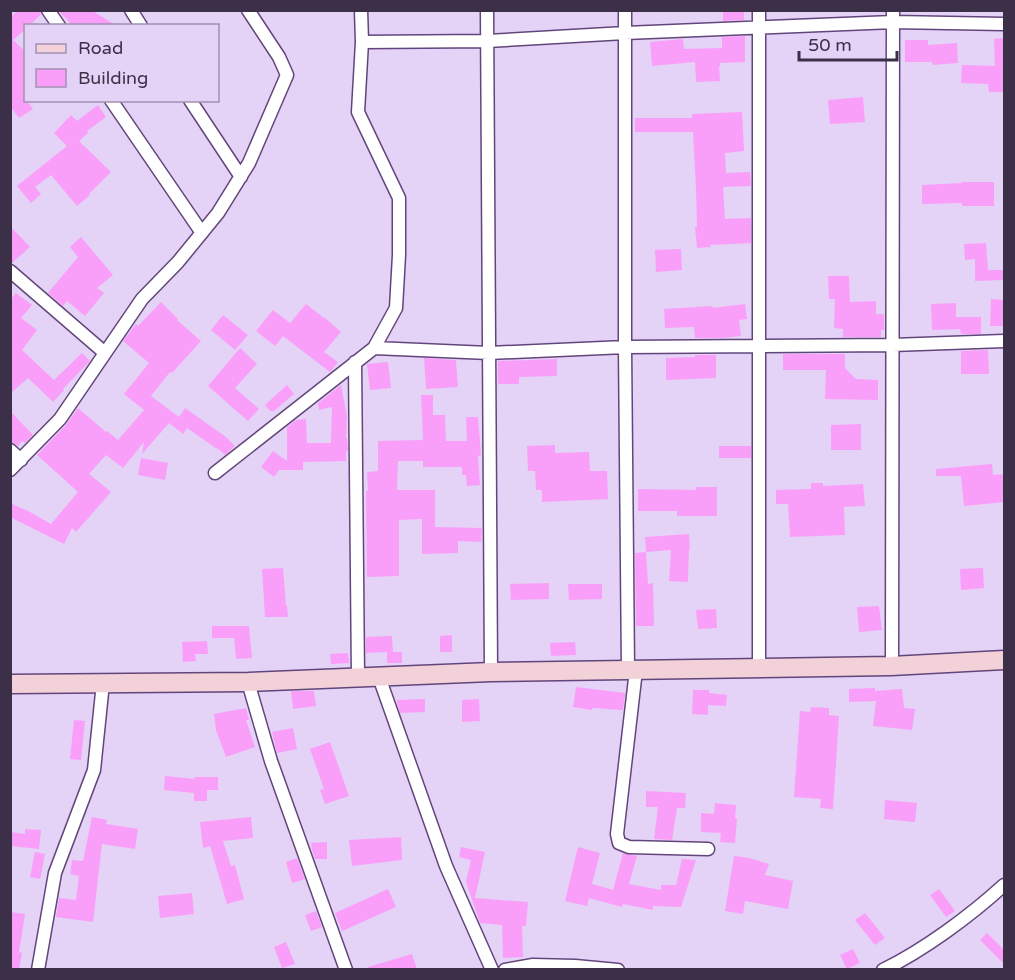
<svg xmlns="http://www.w3.org/2000/svg" width="1015" height="980" viewBox="0 0 1015 980" font-family="'Varela Round',sans-serif">
	<style>
		.building { fill: #fa9ff9 }
		.lines { fill: none; stroke-linecap: round; stroke-linejoin: round }
		.street-casing { stroke: #62467b; stroke-width: 15 }
		.secondary-casing { stroke: #62467b; stroke-width: 21 }
		.street { stroke: #fff; stroke-width: 12 }
		.secondary { stroke: #f2d1d9; stroke-width: 18 }
	</style>
	<rect width="100%" height="100%" fill="#e4d2f7"/>
	<!-- building -->
	<path class="building" d="M18,10H40L41,14L29,26H26V29L13,40L26,52V100L33,109L19,118L10,106V18Z
		M58,10H91L117,26H73Z
		M723,10H744V20L723,21Z
		M745,36V62L720,63V66H719L720,81L696,82L695,62L652,66L650,42L683,39L684,49L722,48V37Z
		M1005,38V92H989L988,84L961,83L962,65L995,66L994,39Z
		M905,40H928V45L957,43L958,63L933,65L932,62H905Z
		M863,97L865,122L830,124L828,100Z
		M98,105L106,117L87,131L88,133L79,141L111,172L89,194L90,195L77,206L51,175L35,187L41,194L31,203L17,186L67,146L54,133L71,115L77,121Z
		M742,112L744,151L725,153L726,173L750,172L751,186L723,187L725,219L751,218V243L710,245L711,247L697,248L695,227H697L696,190L693,132H635V118H692V114Z
		M962,182H994V206H962V203L922,204V185L962,183Z
		M10,226L30,247L12,263H10Z
		M81,237L113,275L97,288L104,293L85,316L67,301L63,306L48,293L78,257L70,247Z
		M986,243L988,270H1003V280L975,281V259L965,260L964,244Z
		M681,249L682,270L656,272L655,250Z
		M828,276H849L850,302L876,301V314H884V330H881V337H843V329L834,328L835,299H829Z
		M16,293L32,305L21,318L37,330L22,350L54,380L82,353L90,361L63,389L64,390L53,402L28,378L10,394V300Z
		M991,299L1005,300V326H990Z
		M161,302L178,319L177,320L201,341L172,373L170,372L151,396L179,417L185,408L226,437L235,446L225,455L217,448V449L187,428L183,434L169,423L142,454L144,442L123,468L106,455L89,474L111,492L76,532L72,528L64,544L10,517V503L30,512L51,524L78,492L37,455L66,425L78,408L106,432L107,431L118,440L144,410L124,394L149,363L123,341L136,324L138,326Z
		M956,303V317H981V334H961L960,329L932,330L931,304Z
		M306,304L324,318V317L341,332L324,352L338,362L330,372L283,336L275,346L256,331L273,310L290,323Z
		M745,304L747,319L739,320L741,336L723,338H695L694,327L665,328L664,309L712,306L713,308Z
		M223,315L248,335L235,350L211,330Z
		M240,348L257,364L235,388L259,409L248,421L208,386Z
		M988,350L989,374H961V351Z
		M783,354H845V368L856,379L878,380V400L825,399L826,370H783Z
		M695,355H716V378L666,380V358L695,357Z
		M424,358L456,360L458,387L426,389Z
		M557,359V376L519,377V384H498V361Z
		M388,362L391,388L370,390L367,364Z
		M287,385L294,394L274,411H270L265,405Z
		M341,385L347,416L346,438H347L348,451H346V461L303,462V470H279L274,477L261,467L273,451L287,461V427L296,420L306,419L307,443H331L332,407L319,410L318,403Z
		M421,395H433V415H445L446,441H467L466,417H478L481,455L478,456L480,485L467,486L466,475H462V467H423V461H398L397,490H435V527L482,528L481,542L458,541V553L422,554V519L399,520V576L367,577L366,491H368L367,472L378,471V441L423,440Z
		M10,411L33,435L25,443L22,441L18,446L10,442Z
		M861,424V450H831V425Z
		M555,445V453L589,452L590,471H607L608,499L542,502V490H536L535,471H528L527,446Z
		M719,446H751V458H719Z
		M141,458L168,463L165,480L138,475Z
		M992,464L993,475L1005,474V502L964,506L961,476H936V469Z
		M811,483H823V486L863,484L865,506L844,507L845,535L790,537L788,504H776V490L811,489Z
		M696,487H717V516H677V511H638V489L696,490Z
		M689,534L690,549H689L688,582L669,581L671,550L646,552L645,537Z
		M646,552L648,584L653,583L654,626H636L635,553Z
		M283,568L286,606H287L288,617H265L262,569Z
		M983,568L984,588L961,590L960,569Z
		M549,583V599L511,600L510,584Z
		M568,584H602V599L569,600Z
		M879,606L882,630L859,632L857,607Z
		M716,609L717,628L698,629L696,610Z
		M212,626H249L252,658L236,659L234,638H212Z
		M452,635V652H440V636Z
		M392,636L393,652H402V663H387V652L366,653V637Z
		M207,641L208,654H195L196,661L183,662L182,642Z
		M575,642L576,655L551,656L550,643Z
		M348,653L349,663L331,664L330,654Z
		M576,687L625,693L623,710L592,708V710L573,707Z
		M875,688V691L902,689L904,708L915,709L912,730L873,726L876,701L849,702V689Z
		M693,690H709V693L727,695L726,706L708,705V715L692,714Z
		M291,691H314L316,706L293,709Z
		M425,699V712L400,713L397,702V700Z
		M479,699L480,721L462,722V700Z
		M811,707L829,708V715L839,716L833,809L820,808L821,799L794,797L800,711L810,712Z
		M246,708L249,720H246L255,747L226,757L216,730L214,714Z
		M74,720L85,721L81,760L70,759Z
		M293,728L297,749L277,753L272,732Z
		M330,742L349,796L325,804L320,790L324,789L310,749Z
		M165,776L195,779V777H218V790H207V801H194V793L164,790Z
		M646,791L686,793L685,808H677L672,840L654,839L658,807H646Z
		M885,800L917,803L915,822L884,819Z
		M715,803L736,805L735,818L737,819L735,843L720,842L721,833L701,832V813L714,814Z
		M92,817L107,820L106,824L138,829L135,849L102,844L93,922L56,917L59,898L76,900L79,876L70,874L72,860L83,861Z
		M251,817L253,838L223,841L231,866L235,865L244,899L227,904L210,846L203,848L200,822Z
		M25,829L41,830L39,849L10,846V832L25,834Z
		M401,837L402,860L352,866L349,840Z
		M327,842V859H315L312,850L311,843Z
		M461,847L485,852L475,898L528,902L526,926H522L523,957L503,958L502,925L480,923L466,882L471,860L459,857Z
		M578,847L600,853L592,884L613,890L623,853L637,856L629,884L661,890V885H676L682,859L696,860L681,907L653,906V910L623,904L622,907L589,898L587,906L565,901Z
		M35,852L45,854L40,879L30,877Z
		M734,856L749,858L769,864L765,875L793,881L788,909L745,901L743,914L725,911Z
		M297,858L305,879L292,883L286,862Z
		M388,889L396,907L342,931L335,913Z
		M939,889L955,911L946,917L930,895Z
		M192,893L194,914L160,918L158,896Z
		M316,911L322,927L311,931L305,915Z
		M10,912L25,914L19,952L22,953L19,969H10Z
		M865,913L885,938L875,945L855,920Z
		M987,933L1005,951V965L980,940Z
		M286,942L295,964L282,968L274,947Z
		M853,949L860,963L847,969L840,955Z
		M412,954L417,969H369L368,967Z"/>
	<g class="lines">
		<!-- street casing -->
		<g class="street-casing">
			<path id="street" d="M48,10L59,26
				M131,10L141,26
				M487,10L491,672
				M625,10V347L628,670
				M362,42L487,41L625,33L893,22L1004,24
				M111,100L202,233
				M190,100L241,177
				M10,271L105,353
				M374,348L489,353L625,347L892,345L1004,341
				M355,362L358,678
				M10,450L21,460
				M10,470L60,419L142,299L178,262L218,213L249,163L287,75L279,57L248,10
				M215,473L374,348L396,308L399,255V198L358,112L362,42L361,10
				M892,666L893,10
				M759,668V10
				M636,670L617,834L619,843L629,847L708,849
				M379,677L446,866L492,970
				M248,682L271,761L346,970
				M38,970L55,873L94,770L103,683
				M505,970L533,965L575,966L618,970
				M883,970C924,950 970,916 1004,885"/>
		</g>
		<!-- secondary casing -->
		<g class="secondary-casing">
			<path id="secondary" d="M10,684L248,682L491,672L891,666L1004,660"/>
		</g>
		<!-- street -->
		<use href="#street" class="street"/>
		<!-- secondary -->
		<use href="#secondary" class="secondary"/>
	</g>
	<!-- border -->
	<rect width="1015" height="980" fill="none" stroke="#3c3048" stroke-width="24"/>
	<!-- legend -->
	<rect x="24" y="24" width="195" height="78" fill="#e4d2f7" stroke="#a191b1" stroke-width="1.5"/>
	<rect x="36" y="44" width="30" height="9" fill="#f2d1d9" stroke="#a191b1" stroke-width="1.5"/>
	<text x="78" y="54" font-size="18" fill="#3c3048">Road</text>
	<rect x="36" y="69" width="30" height="18" fill="#fa9ff9" stroke="#a191b1" stroke-width="1.5"/>
	<text x="78" y="84" font-size="18" fill="#3c3048">Building</text>
	<!-- scale -->
	<path d="M799 51v9h98v-9" fill="none" stroke="#3c3048" stroke-width="3"/>
	<text x="808" y="51" font-size="18" fill="#3c3048" stroke="#e4d2f7" stroke-width="4.5" paint-order="stroke">50 m</text>
</svg>
